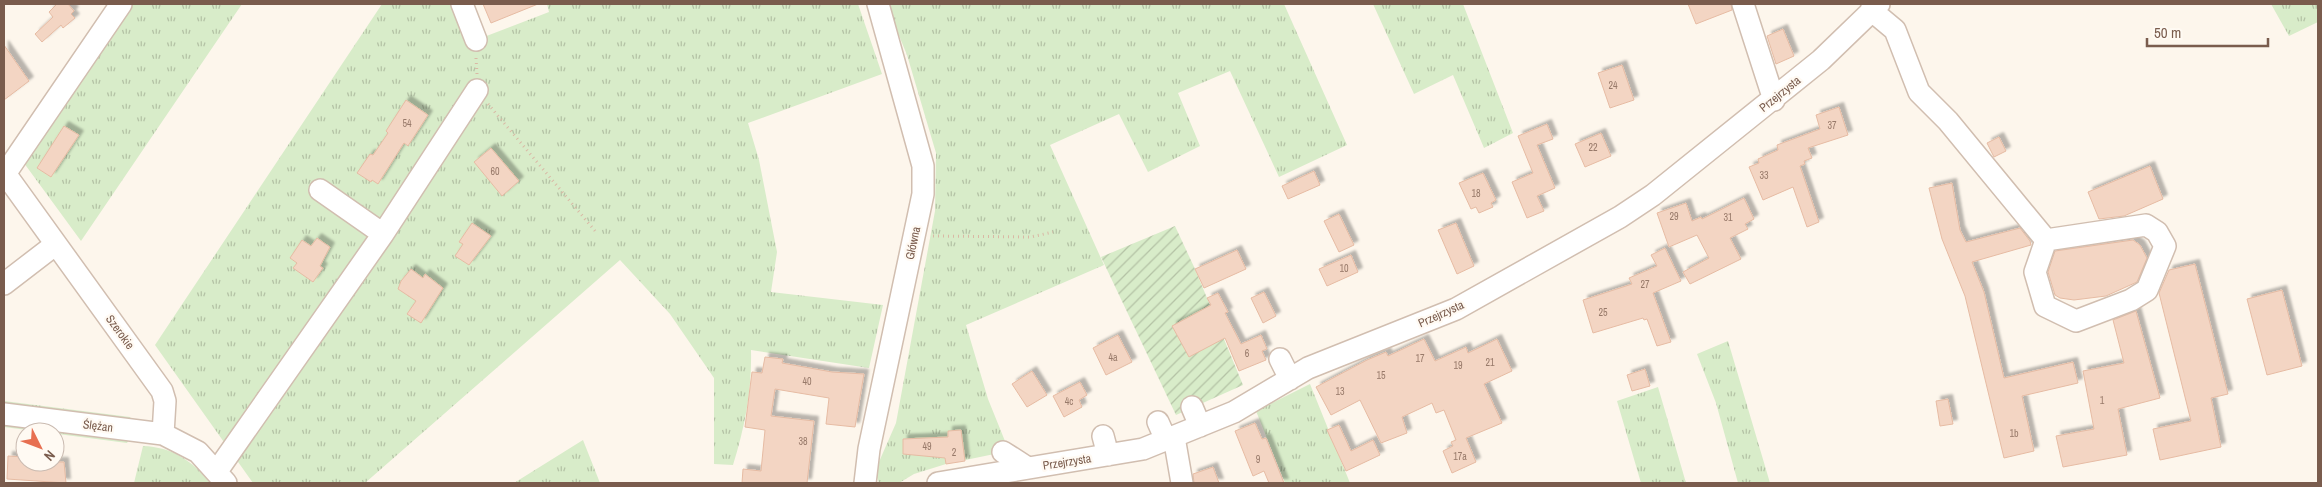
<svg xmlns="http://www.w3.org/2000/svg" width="2322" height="487" viewBox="0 0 2322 487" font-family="'Archivo Narrow',sans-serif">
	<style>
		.grass { fill: url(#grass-tufts) }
		.garden { fill: url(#garden-furrows) }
		.building { fill: #f3d5c3; stroke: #e6bba3; filter: url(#shadow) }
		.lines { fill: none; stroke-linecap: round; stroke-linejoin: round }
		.minor-casing { stroke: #d1beb0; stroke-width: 24 }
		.path { stroke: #d9b8a5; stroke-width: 3; stroke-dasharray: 1 4; stroke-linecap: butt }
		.minor { stroke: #fff; stroke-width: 21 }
		.labels { text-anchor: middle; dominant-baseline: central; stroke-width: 4.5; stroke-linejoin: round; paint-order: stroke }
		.number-label { font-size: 10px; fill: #987a6a }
		.street-label { font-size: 12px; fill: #7a5c4d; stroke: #fffaf3 }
	</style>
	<defs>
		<pattern id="grass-tufts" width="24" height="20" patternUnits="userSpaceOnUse" patternTransform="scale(1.25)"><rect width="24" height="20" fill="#d8ecc9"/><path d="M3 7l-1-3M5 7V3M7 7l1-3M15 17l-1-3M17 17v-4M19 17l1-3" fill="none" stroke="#b4c2a5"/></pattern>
		<pattern id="garden-furrows" width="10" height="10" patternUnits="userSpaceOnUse" patternTransform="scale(1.25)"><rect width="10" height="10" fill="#d8ecc9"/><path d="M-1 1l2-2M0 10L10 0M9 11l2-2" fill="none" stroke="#b4c2a5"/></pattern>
		<filter id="shadow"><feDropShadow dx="4.5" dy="-4.5" stdDeviation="1" flood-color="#0004"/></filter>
	</defs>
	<rect width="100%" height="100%" fill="#fdf6ec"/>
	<!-- grass -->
	<path class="grass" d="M121,4H242L81,241L21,159Z
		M382,4H453L476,40L549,12L547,4H858L882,74L748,123L759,160L777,252L771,292L883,305L869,368L751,350C752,390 745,427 733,465L714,464V378L670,314L620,260L365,483H253L155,345Z
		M886,4H1284L1347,145L1279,177L1230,71L1178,93L1200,146L1148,172L1119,114L1050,145L1104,265L966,325L988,399L1009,451L946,464L914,474L899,483H879L875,471L896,423L935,211L936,153L907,55Z
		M1373,4H1463L1513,133L1484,148L1453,75L1414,94Z
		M2271,4H2318V22L2289,36Z
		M1728,341L1770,483H1738L1716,403L1697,354Z
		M1310,384L1350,483H1285L1256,411Z
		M1658,387L1686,483H1641L1617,401Z
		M4,401L130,417L132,420L4,406Z
		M4,422L130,438L127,443L4,427Z
		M583,440L600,483H514Z
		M143,446C172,447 193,461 210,483H134Z"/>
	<!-- garden -->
	<path class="garden" d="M1175,226L1195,269L1243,385L1176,415L1101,257Z"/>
	<!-- building -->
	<path class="building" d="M57,4H68L74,11L71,14L75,18L63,28L61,25L42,42L35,34L53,17L49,12Z
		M483,4H538L491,23Z
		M1688,4H1731L1732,10L1696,24Z
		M1783,29L1794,56L1776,64L1767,36Z
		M4,45L29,81L4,100Z
		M1622,65L1634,100L1610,108L1598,73Z
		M406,100L428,115L408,146L404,143L378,184L372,180L371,182L357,173L370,154L373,155L388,133L386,131Z
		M1839,107L1848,135L1808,148L1812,158L1804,161L1805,164L1800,166L1819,222L1807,227L1793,187L1763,200L1749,167L1759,163L1758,159L1778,150L1777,145L1820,129L1816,115Z
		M1547,124L1553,139L1537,145L1555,188L1537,196L1544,211L1527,218L1512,182L1533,173L1518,136Z
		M64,126L79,135L51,177L37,168Z
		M1601,133L1611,156L1585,167L1575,144Z
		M1999,137L2006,151L1994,157L1987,143Z
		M491,148L519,181L502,196L474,162Z
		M2150,166L2163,199L2124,216L2099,219L2088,192Z
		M1314,171L1320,185L1288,199L1282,186Z
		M1483,173L1496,200L1491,203L1493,207L1479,213L1476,207L1471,209L1459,183Z
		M1952,183L1960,230L1966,242L2020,228L2030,241L2031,245L1972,262L1984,292L2004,378L2073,362L2078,383L2022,396L2034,451L2004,458L1965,296L1942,239L1929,188Z
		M1744,198L1754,219L1745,224L1748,229L1730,238L1741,259L1690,284L1683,272L1709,258L1697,235L1669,247L1657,213L1686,203L1692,221L1701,217L1702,219Z
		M1339,214L1354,245L1339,252L1324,221Z
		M472,223L491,236L469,265L455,256L463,244L459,242Z
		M1456,223L1474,266L1457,274L1438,230Z
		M317,238L330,247L320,266L323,268L313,282L293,268L297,263L290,258L302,240L311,246Z
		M2133,240L2140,245L2147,258L2137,282L2106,296L2074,300L2060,298L2055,295L2048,272L2055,251Z
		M1665,248L1681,281L1653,293L1671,342L1657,346L1647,319L1644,320L1643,318L1593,333L1583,300L1632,284L1629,278L1657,266L1651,255Z
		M1237,250L1246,269L1204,288L1195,269Z
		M1351,255L1358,272L1327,286L1319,269Z
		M2195,264L2228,394L2211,398L2221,447L2160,460L2153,429L2191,421L2159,293L2169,270Z
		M411,269L423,278L425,274L443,288L421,323L407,314L416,301L398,289L401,281Z
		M2282,290L2302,366L2267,375L2247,299Z
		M1264,292L1276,316L1263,323L1251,298Z
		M1218,293L1228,312L1225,313L1241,344L1261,335L1267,349L1262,351L1266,360L1239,371L1225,338L1189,357L1172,326L1211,305L1207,298Z
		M2136,311L2160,398L2118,409L2127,455L2063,467L2056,436L2094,429L2083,371L2124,363L2113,320Z
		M1118,335L1132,362L1106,375L1093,348Z
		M1424,339L1435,361L1466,347L1468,353L1497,339L1512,371L1484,384L1502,423L1466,438L1476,462L1452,473L1443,451L1453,446L1451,442L1456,440L1444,410L1436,413L1432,403L1402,417L1407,433L1381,443L1360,400L1331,415L1316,387L1367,360L1386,352L1388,356Z
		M765,357L783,359L782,363L832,372L864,374L855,427L826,424L829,398L775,389L771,416L814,421L807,483H742L743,469L761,471L765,430L745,427L752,372L762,373Z
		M1645,369L1650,386L1632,391L1627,375Z
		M1032,371L1047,395L1027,407L1012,384Z
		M1080,382L1087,395L1079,400L1082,407L1064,417L1053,396Z
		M1948,399L1953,424L1940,426L1936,401Z
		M1255,423L1262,439L1266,438L1284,483H1269L1264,471L1253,476L1235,431Z
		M1339,425L1351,451L1373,440L1380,455L1346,471L1327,430Z
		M961,430L965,461L946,464L945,458L903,454V439L948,437V431Z
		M8,456L25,457V462H64L66,483L7,479Z
		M1213,467L1219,483H1194L1193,474Z"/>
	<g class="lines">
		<!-- minor casing -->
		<g class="minor-casing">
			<path id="minor" d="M462,4L476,40
				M1743,4L1774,100
				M1871,10L1895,30L1919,92L1948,121L2046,240L2035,272L2045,306L2076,321L2131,300L2147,290L2165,246L2157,232L2146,225L2046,240
				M4,172L162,391L165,401L163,434
				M5,174L121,4
				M320,190L383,234
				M4,284L56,244
				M1280,359L1290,379
				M1192,407L1200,426
				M4,414L163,434L198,452L226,483
				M1158,422L1166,440
				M1103,436L1108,455
				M1174,437L1182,483
				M1003,452L1028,468
				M217,471L383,234L477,90
				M865,483L869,449L923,194V166L878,4
				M938,483L1143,449L1234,412L1308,368L1456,309L1620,217L1653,195L1821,60L1879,4"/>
		</g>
		<!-- path -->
		<path class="path" d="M476,58L477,74
			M488,104L596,232
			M933,236L1031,237L1053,232"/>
		<!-- minor -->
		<use href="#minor" class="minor"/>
	</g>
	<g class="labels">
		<!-- number labels -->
		<g class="number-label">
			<text x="1613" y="85">24</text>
			<text x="407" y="123">54</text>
			<text x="1832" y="125">37</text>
			<text x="1593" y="147">22</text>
			<text x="495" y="171">60</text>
			<text x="1764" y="175">33</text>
			<text x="1476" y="193">18</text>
			<text x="1674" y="216">29</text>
			<text x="1728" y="217">31</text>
			<text x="1344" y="268">10</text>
			<text x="1645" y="284">27</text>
			<text x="1603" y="312">25</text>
			<text x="1247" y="353">6</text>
			<text x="1113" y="357">4a</text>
			<text x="1420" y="358">17</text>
			<text x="1490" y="362">21</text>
			<text x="1458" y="365">19</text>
			<text x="1381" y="375">15</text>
			<text x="807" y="381">40</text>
			<text x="1340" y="391">13</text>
			<text x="2102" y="400">1</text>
			<text x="1069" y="401">4c</text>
			<text x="2014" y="433">1b</text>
			<text x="803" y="441">38</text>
			<text x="927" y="446">49</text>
			<text x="954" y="452">2</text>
			<text x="1460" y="456">17a</text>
			<text x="1258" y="459">9</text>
		</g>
		<!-- street labels -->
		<g class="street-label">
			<text transform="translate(1780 94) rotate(-39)">Przejrzysta</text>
			<text transform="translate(913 243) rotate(-78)">Główna</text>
			<text transform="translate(1441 314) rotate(-24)">Przejrzysta</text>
			<text transform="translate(120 332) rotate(54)">Szerokie</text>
			<text transform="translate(98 426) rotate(7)">Ślężan</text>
			<text transform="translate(1067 462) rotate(-9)">Przejrzysta</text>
		</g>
	</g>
	<!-- border -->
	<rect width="2322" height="487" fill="none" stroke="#7a5c4d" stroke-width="10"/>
	<!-- north arrow -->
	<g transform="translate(40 447) rotate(132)"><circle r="24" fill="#fffaf3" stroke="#cabbb1"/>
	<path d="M0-4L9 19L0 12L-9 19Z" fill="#e76f51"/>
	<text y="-8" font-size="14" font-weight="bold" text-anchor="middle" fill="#7a5c4d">N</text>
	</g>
	<!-- scale -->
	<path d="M2147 38v8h121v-8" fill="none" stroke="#7a5c4d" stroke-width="2.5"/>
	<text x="2154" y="38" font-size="15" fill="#7a5c4d" stroke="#fffaf3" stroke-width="4" paint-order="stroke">50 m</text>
</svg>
